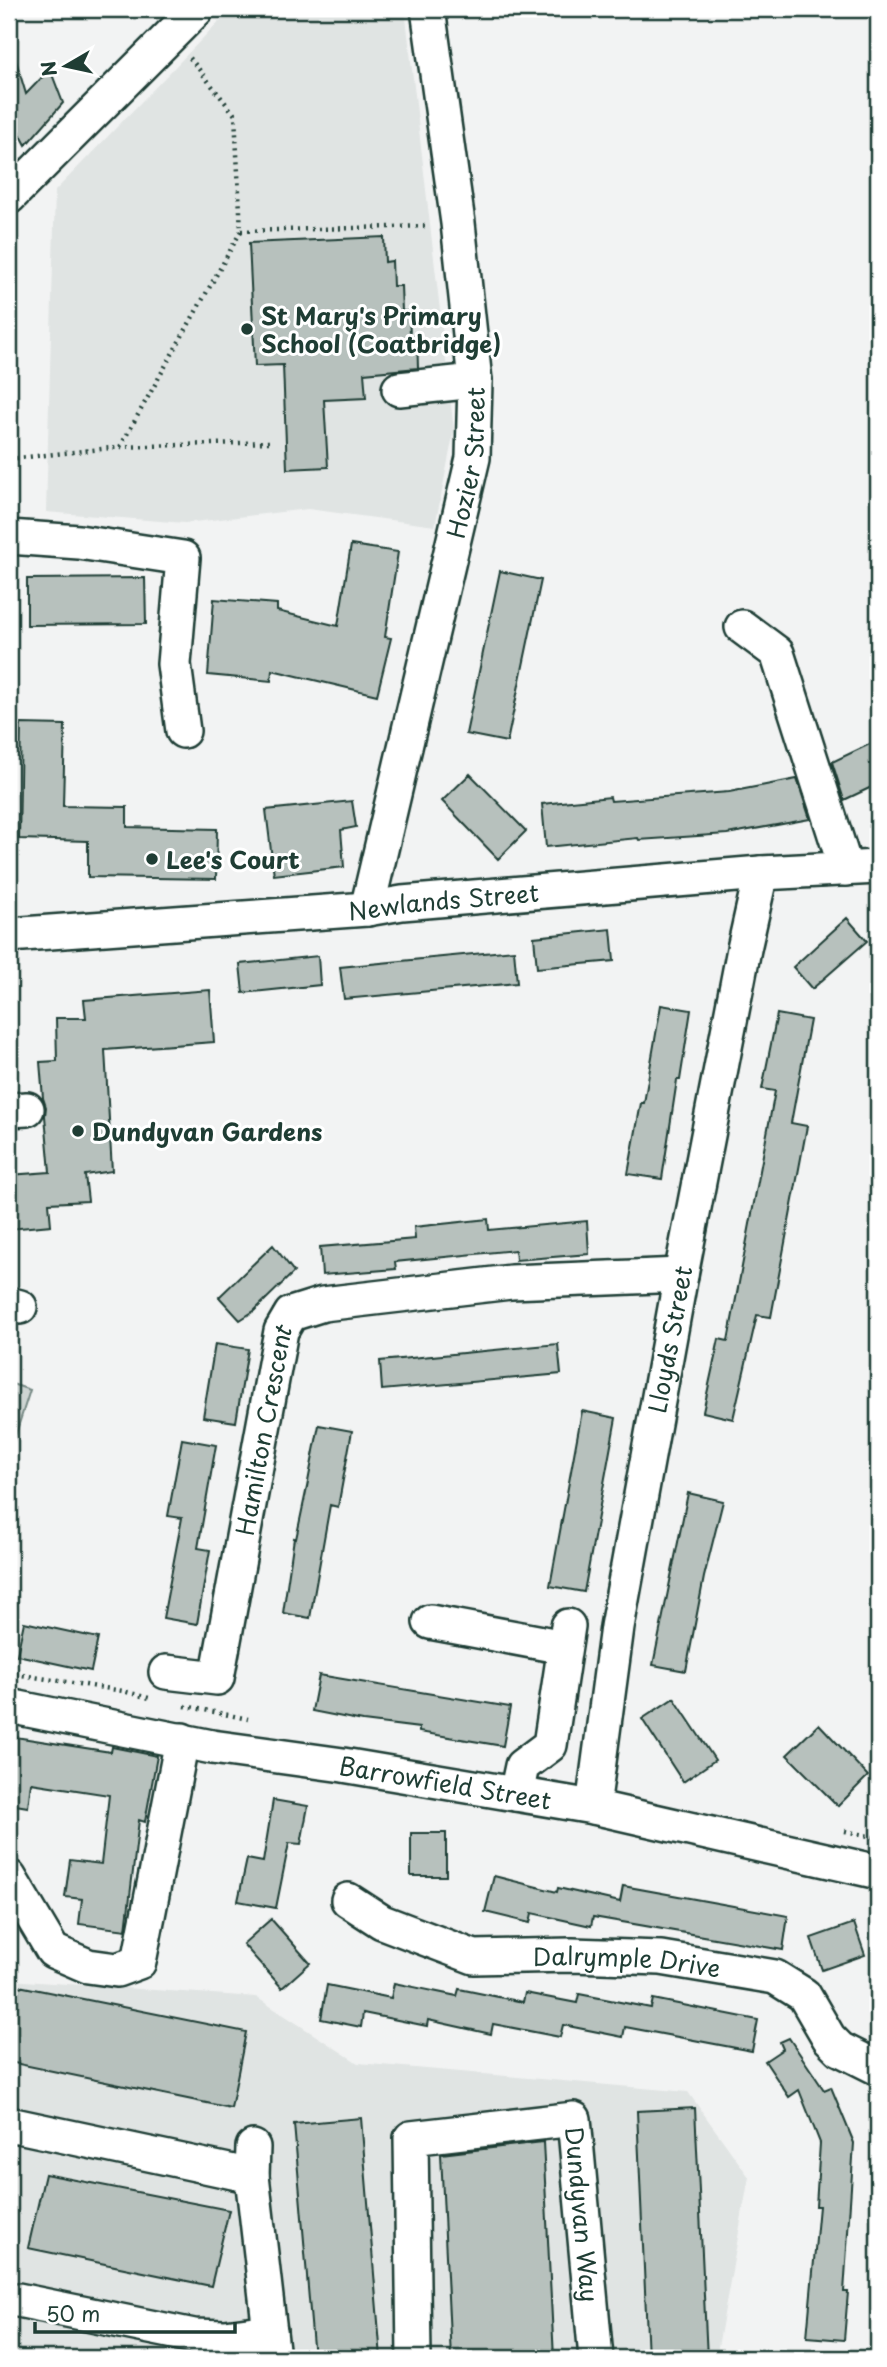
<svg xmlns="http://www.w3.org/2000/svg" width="887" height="2367" viewBox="0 0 887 2367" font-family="'Playpen Sans',sans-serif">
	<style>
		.built { fill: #e0e4e3 }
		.green { fill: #ced5d3; stroke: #768984; stroke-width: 2 }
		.building { fill: #b7c1bd; stroke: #1f3d34; stroke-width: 2 }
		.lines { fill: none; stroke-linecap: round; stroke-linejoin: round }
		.minor-casing { stroke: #1f3d34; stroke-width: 38 }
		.path { stroke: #1f3d34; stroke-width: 4.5; stroke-dasharray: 2 5; stroke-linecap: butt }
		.minor { stroke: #fff; stroke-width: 33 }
		.poi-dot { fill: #1f3d34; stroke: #fff; stroke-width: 2.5 }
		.labels { text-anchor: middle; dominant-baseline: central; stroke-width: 6; stroke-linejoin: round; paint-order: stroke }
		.poi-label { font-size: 24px; font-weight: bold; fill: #1f3d34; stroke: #fff; text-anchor: start }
		.street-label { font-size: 24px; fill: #1f3d34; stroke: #fff }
	</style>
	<rect width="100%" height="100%" fill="#f2f3f3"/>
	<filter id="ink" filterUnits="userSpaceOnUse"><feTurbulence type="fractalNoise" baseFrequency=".0143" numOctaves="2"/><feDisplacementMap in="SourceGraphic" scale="14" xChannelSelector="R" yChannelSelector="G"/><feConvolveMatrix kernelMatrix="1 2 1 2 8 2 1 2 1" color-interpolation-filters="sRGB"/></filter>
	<g filter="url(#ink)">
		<!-- built -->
		<path class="built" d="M231,9H405L454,431L435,526L308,509L185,523L46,512L55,191Z
			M9,1980L256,1997L358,2063L688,2092L749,2177L716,2358H9Z"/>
		<!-- green -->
		<path class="green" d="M9,1383L30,1390L9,1455Z"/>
		<!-- building -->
		<path class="building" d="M14,54L26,94L50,69L63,103L26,145L9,113V55Z
			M384,237L385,262L392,261L393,286H401L402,311H409L410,336H417L418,368L364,373L366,398L324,400L328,467L287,469L283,365L255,366L249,243Z
			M351,545L398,552L385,637L391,638L377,695L272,670L271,681L208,675L214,599L277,604V611L338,626Z
			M500,571L541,580L507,742L466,734Z
			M145,578L146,624L27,625V579Z
			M21,724L65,725L63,806L127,807V827L217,829L216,879L88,877V841L19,839Z
			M878,740V784L844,800L832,762Z
			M470,774L526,831L498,859L442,801Z
			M797,779L810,819L727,834L639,840L638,838L546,847L542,804L610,797L611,801L729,792Z
			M352,801L356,827L341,830L344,867L274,875L266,810Z
			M847,918L867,941L812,989L793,967Z
			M611,929L614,961L537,968L534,937Z
			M514,950L517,983L344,999L340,967Z
			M318,956L320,985L243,993L240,964Z
			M210,990L214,1042L105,1050L112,1171L85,1175L88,1201L49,1203L51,1225L9,1229V1175L50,1172L45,1116L46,1107L43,1098L40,1062L57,1061L56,1018H86L84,1000Z
			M661,1005L691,1010L680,1080H677L662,1179L628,1174L641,1103H644Z
			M777,1014L810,1020L791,1123L807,1126L771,1317L757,1315L733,1419L703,1412L719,1339L728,1341L775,1091L762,1089Z
			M488,1219L489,1230L587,1221L589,1254L516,1260L515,1250L395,1262L396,1269L322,1275L320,1247L415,1239L414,1227Z
			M273,1245L294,1272L254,1311L240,1320L219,1297Z
			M215,1344L248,1349L236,1422L203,1417Z
			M558,1344L561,1374L382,1390L380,1361Z
			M582,1411L616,1418L584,1592L550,1586Z
			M319,1425L352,1431L338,1507L330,1505L310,1618L283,1613L294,1538L296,1539L307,1487Z
			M182,1439L216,1445L198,1548L210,1550L197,1624L163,1618L182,1518L168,1516Z
			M688,1493L723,1501L704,1577L686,1671L653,1665Z
			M24,1622L98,1638L91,1671L17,1655Z
			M319,1675L510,1707L503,1746L419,1732V1728L363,1721L312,1711Z
			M674,1698L715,1760L683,1782L642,1719Z
			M819,1724L868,1776L838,1806L787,1755Z
			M9,1736L111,1752L112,1747L157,1756L145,1822L139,1820L126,1930L79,1924L82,1899L65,1897L70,1860L101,1864L109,1795L31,1783L28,1807L9,1804Z
			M273,1800L308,1806L301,1844L289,1843L276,1908L238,1901L247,1859L263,1862Z
			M411,1833H446V1876H411Z
			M494,1876L557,1892L558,1888L620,1902L623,1886L788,1916L783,1950L593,1917L591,1926L532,1913L530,1923L485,1912Z
			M271,1919L310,1963L282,1988L243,1944Z
			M854,1923L865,1955L822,1970L811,1938Z
			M394,1983L457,1996L459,1989L523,2002L525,1993L577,2003L579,1994L651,2008L653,1999L758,2020L752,2051L625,2027L623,2037L563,2025L560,2037L493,2024L491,2034L428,2020L427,2026L363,2013L361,2027L321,2019L327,1985L391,1998Z
			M9,1984L246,2032L231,2108L9,2062Z
			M789,2038L824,2090L831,2087L854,2143L844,2292H848L844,2340L807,2337L819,2206H816L820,2143L799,2090L789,2097L765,2061L783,2049L780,2042Z
			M695,2108L707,2358H648L637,2111Z
			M361,2118L381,2358H314L294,2124Z
			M543,2142L554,2358H451L441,2154Z
			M45,2174L229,2210L211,2286L28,2248Z"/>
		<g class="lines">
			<!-- minor casing -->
			<g class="minor-casing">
				<g id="minor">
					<path d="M9,197L197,9"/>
					<path d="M399,389L475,381"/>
					<path d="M9,537L79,542L183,558L174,664L183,731"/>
					<path d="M742,627L777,653L846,869"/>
					<path id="s1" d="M367,909L473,458L475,381L458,223L428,9"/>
					<path id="s2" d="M9,935L367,909L402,903L761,873L878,867"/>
					<path d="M9,1110L27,1109"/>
					<path d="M9,1304L20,1307"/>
					<path d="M430,1622L564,1647"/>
					<path id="s3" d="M166,1672L217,1678L281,1331L291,1314L323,1304L511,1282L681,1275"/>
					<path id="s4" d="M9,1706L212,1747L343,1765L593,1807L878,1872"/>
					<path d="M516,1794L522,1766L550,1745L568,1626"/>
					<path id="s5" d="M593,1807L617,1627L681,1275L744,949L761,873"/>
					<path d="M9,1877L53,1951L88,1966L117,1970L139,1962L182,1740"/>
					<path id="s6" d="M348,1900L382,1922L474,1957L572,1955L661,1958L775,1977L804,1995L829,2038L840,2049L878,2068"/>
					<path d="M9,2124L252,2176"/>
					<path d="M253,2147L252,2176L273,2358"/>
					<path d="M18,2300L194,2336L225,2337L270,2331"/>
					<path id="s7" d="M414,2358L411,2138L574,2119L596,2358"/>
				</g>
			</g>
			<!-- path -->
			<path class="path" d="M241,231L429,226
				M120,447L270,442
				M9,459L120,447L241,231L235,115L190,58
				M9,1673L123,1691L149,1698
				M185,1706L248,1719
				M845,1831L878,1838"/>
			<!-- minor -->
			<use href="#minor" class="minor"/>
		</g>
	</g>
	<!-- markers -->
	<g class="poi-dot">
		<circle cx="247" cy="329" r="7"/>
		<circle cx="152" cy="859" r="7"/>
		<circle cx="78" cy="1131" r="7"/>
	</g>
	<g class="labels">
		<!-- poi labels -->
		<g class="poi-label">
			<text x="261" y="315">St Mary's Primary<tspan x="261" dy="28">School (Coatbridge)</tspan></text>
			<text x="166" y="859">Lee's Court</text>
			<text x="92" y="1131">Dundyvan Gardens</text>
		</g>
		<!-- street labels -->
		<g class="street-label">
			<text stroke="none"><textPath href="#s1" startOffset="458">Hozier Street</textPath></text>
			<text stroke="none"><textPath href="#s2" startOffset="436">Newlands Street</textPath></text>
			<text stroke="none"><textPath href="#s5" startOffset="474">Lloyds Street</textPath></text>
			<text stroke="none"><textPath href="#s3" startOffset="304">Hamilton Crescent</textPath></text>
			<text stroke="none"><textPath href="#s4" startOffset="443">Barrowfield Street</textPath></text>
			<text stroke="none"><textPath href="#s6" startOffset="292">Dalrymple Drive</textPath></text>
			<text stroke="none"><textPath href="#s7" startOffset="480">Dundyvan Way</textPath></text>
		</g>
	</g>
	<!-- margin -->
	<rect width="887" height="2367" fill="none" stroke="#fff" stroke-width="35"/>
	<rect x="18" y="18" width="852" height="2332" fill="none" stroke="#1f3d34" stroke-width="2.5" filter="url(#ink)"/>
	<!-- north arrow -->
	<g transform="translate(66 66) rotate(261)" stroke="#ffffff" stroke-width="5" paint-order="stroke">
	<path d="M0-5L12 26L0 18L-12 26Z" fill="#1f3d34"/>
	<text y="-10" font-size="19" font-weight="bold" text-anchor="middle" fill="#1f3d34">N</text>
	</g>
	<!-- scale -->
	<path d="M35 2322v10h200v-10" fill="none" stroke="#1f3d34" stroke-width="3.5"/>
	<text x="46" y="2322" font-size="21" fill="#1f3d34" stroke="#ffffff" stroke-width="5" paint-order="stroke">50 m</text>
</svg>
